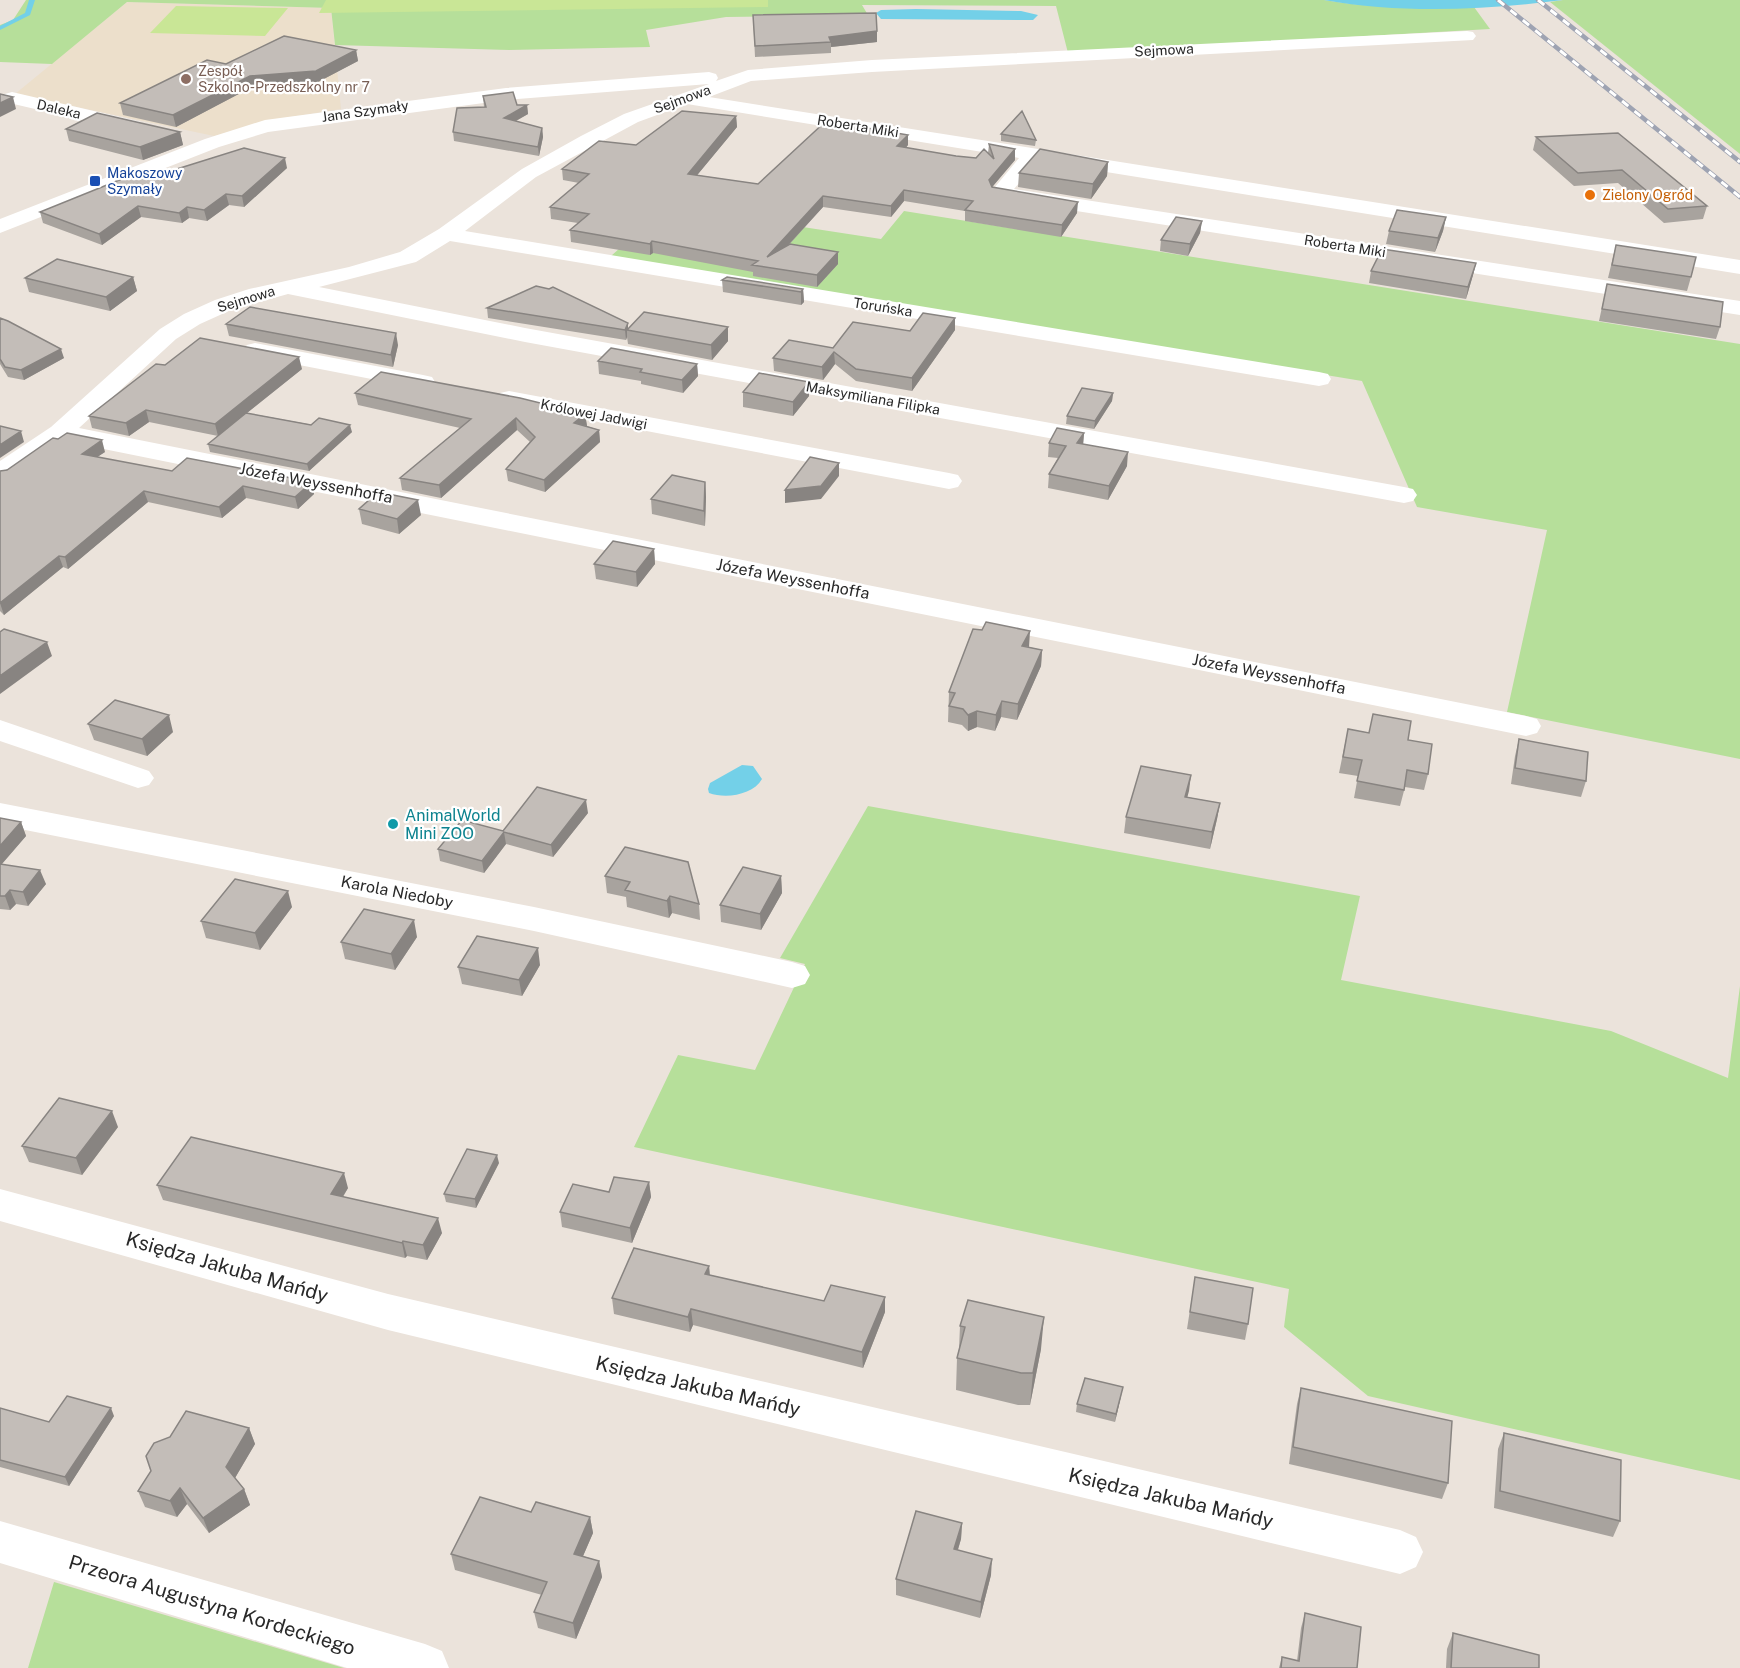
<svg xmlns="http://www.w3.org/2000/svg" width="1740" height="1668" viewBox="0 0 1740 1668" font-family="'Public Sans',sans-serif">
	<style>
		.education { fill: #ecdfcb }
		.green { fill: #b6df9a }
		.pitch { fill: #c9e696 }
		.water { fill: #73d0e8 }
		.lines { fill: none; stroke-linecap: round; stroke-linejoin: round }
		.stream { fill: #73d0e8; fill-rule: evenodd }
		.street { fill: #fff; fill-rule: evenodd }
		.rail-casing { stroke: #9ea3b2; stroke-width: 4.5 }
		.rail { stroke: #fff; stroke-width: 3; stroke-dasharray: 8; stroke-linecap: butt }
		.wall { fill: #a8a39e }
		.shaded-wall { fill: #888481 }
		.building { fill: #c3bdb8; stroke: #888481; stroke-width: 1.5 }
		.education-dot { fill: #8d6e63; stroke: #fff; stroke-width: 2 }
		.transit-dot { fill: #1a4fb4; stroke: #fff; stroke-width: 2 }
		.food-dot { fill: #e8710a; stroke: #fff; stroke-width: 2 }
		.culture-dot { fill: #0f9aa8; stroke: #fff; stroke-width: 2 }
		.labels { text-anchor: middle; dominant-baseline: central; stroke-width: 4.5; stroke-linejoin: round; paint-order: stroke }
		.far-street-label { font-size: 14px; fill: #292929; stroke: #fff }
		.far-education-label { font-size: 14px; fill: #785e54; stroke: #fff; text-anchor: start }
		.far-transit-label { font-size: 14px; fill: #164399; stroke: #fff; text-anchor: start }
		.far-food-label { font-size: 14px; fill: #c56008; stroke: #fff; text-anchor: start }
		.street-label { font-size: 16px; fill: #292929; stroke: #fff }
		.culture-label { font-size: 16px; fill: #0d838f; stroke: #fff; text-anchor: start }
		.near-street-label { font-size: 20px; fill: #292929; stroke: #fff }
	</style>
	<rect width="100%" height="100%" fill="#ebe3db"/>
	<!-- education -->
	<path class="education" d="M127,2L331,8L341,109L272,120L214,136L15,94Z"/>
	<!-- green -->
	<path class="green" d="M26,0H1324C1375,9 1424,8 1474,7L1490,29L1068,53L1056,6L862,5L868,15L726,17L646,30L650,47L509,50L335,45L331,8L127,2L52,64L0,62V25L13,20Z
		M1563,0H1740V154L1550,2Z
		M667,206L881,239L904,211L1740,344V759L1507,712L1547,530L1417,507L1362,381L611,256Z
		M868,806L1360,896L1341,980L1611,1031L1728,1078L1740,986V1480L1368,1396L1284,1327L1289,1289L634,1147L678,1055L755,1070L805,964L780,958Z
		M54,1582L344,1668H28Z"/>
	<!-- pitch -->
	<path class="pitch" d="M326,0H768V7L319,13Z
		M176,6L288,8L265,36L150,33Z"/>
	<!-- water -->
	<path class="water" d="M1324,0H1563C1485,10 1402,14 1324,0Z
		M916,9L1021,11L1038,15L1033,20L881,19L876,13L881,10Z
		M742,765L753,766L762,779C753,795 726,799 709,793L708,789L710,783Z"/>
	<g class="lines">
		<!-- stream -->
		<path class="stream" d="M29,0H35L30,15L0,30V26L25,13Z"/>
		<!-- street -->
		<path class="street" d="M1467,31L1473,32L1476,36L1473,40L872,72L751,81L709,97L1740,260V274L1038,161L1014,189L1740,301V315L1000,199L993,197L990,193L1019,158L687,104L638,122L536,177L465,231L1319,372L1328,374L1331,379L1328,384L1319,386L450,241L416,262L319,287L525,328L1404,487L1413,489L1417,495L1413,501L1404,503L525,342L288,294L231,310L200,324L176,339L79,428L1526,716L1537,719L1541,726L1537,733L1526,736L64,441L9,479L0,481V461L51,427L160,329L184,314L215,300L249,289L349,267L400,252L439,229L522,169L581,136L624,114L709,84L506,100L268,132L219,147L0,233V219L205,139L265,120L506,88L709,72L716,74L718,78L716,81L748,70L872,60Z
			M12,92L141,122L144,126L141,130L134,132L5,102L2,98L5,94Z
			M255,343L423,375L432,377L435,382L432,387L423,389L247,355L243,350L247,345Z
			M509,391L949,473L958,475L962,481L958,487L949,489L500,403L497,398L500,393Z
			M0,720L149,771L154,778L149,785L138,788L0,741Z
			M0,803L534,907L792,962L805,966L810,975L805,984L792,988L534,931L0,825Z
			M0,1189L388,1294L1400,1530L1416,1537L1423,1552L1416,1567L1400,1574L388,1330L0,1221Z
			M0,1521L425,1644L442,1651L449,1668H347L0,1563Z"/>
		<!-- rail casing -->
		<g class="rail-casing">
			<path id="rail" d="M1498,0L1740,197
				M1538,0L1740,162"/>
		</g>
		<!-- rail -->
		<use href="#rail" class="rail"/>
	</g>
	<!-- wall -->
	<path class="wall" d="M753,15L877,31V42L831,47V53L755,57Z
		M356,50L358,61L318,82L252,87L176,127L123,115L120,103L226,64Z
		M483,96L517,105H527L528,114L516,121L542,128L543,137L539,156L454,141L453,132L484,107Z
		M736,116L737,127L697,175L758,184L908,145L906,148L956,156L976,158L988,153L989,144L1015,149V160L992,187L1077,213L1061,237L965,221V211L904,201L891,217L823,207L788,246L838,252V264L817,287L753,276V272L653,253L650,255L571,242L570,230L578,223L551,219L550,207L579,183L563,180L562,169L636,145Z
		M66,129L180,132L183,145L143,160L69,141Z
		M1618,133L1707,206L1703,219L1664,223L1618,183L1574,186L1533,150L1536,137Z
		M1001,134L1036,140L1035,146L1001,141Z
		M1108,162L1107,176L1091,199L1018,187L1019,173Z
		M287,168L244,207L229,205L207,221L189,218L182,223L141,217L102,245L43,223L40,212L148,178Z
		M1446,217L1443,231L1435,252L1386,244L1389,231Z
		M1202,221L1200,233L1188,256L1160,251L1161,240Z
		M1616,245L1691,277L1687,291L1608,278Z
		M1476,263L1473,275L1466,299L1369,283L1371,271Z
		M133,277L137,291L110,311L29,292L25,278Z
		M722,280L803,289L804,302L801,305L723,292Z
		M1607,284L1720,327L1716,339L1599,321Z
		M487,308L628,323V328L728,327V341L712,360L628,344L627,337L626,340L488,318Z
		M0,318L64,358L24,380L8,377L0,364Z
		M226,324L398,345L393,367L229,336Z
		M955,330L912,391L856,381L835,364L823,380L774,371L773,358L833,348L910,331Z
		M598,361L697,364L698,376L683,393L641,384V381L599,374Z
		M165,365L302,369L247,413L352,432L309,471L210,452L208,444L218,436L149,422L129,436L92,428L89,416Z
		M743,392L809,396L793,416L743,407Z
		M355,393L585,414L587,426L599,430L600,442L545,492L508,481L506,469L530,442L517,430L441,498L402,490L400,478L460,428L358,405Z
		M1113,393L1112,401L1094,429L1066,424L1067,416Z
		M1084,433L1083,444L1127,466L1108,500L1048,488L1049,474L1058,458L1048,457L1049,443Z
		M105,452L97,457L172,471L312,482L314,494L298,509L246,498L222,518L148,502L68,569L63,567L4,615L0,611V471Z
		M705,482L706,497L705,526L652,514L651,499Z
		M359,509L421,515L399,534L362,524Z
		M654,549L655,564L637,587L596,579L594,564Z
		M1029,647L1042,650L1041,666L1017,720L1001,717L995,731L977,727L968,731L962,725L948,722L949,692Z
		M88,724L173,732L147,756L94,740Z
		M1348,729L1408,740L1428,774L1424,790L1405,787L1400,806L1354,798L1358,776L1339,773Z
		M1519,739L1586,781L1581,797L1511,784L1515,756Z
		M1191,775L1187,797L1220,803L1217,819L1210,849L1124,833L1126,817Z
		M588,813L553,857L506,844L484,873L440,861L438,849L503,831Z
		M0,818L21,822L26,836L2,864L46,884L28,906L16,904L10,910L0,909Z
		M625,847L699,904L700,920L672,913L669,918L627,907L626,897L607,893L605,876Z
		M781,876L782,893L761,930L721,922L720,905Z
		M292,907L260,950L206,938L201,921Z
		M417,937L395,970L345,959L341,942Z
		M540,965L522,996L462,984L458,967Z
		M118,1127L82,1175L29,1162L22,1146Z
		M499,1163L476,1208L446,1202L444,1194Z
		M649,1182L651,1197L632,1243L562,1227L560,1212L609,1192Z
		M157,1185L348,1188L343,1197L442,1233L427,1260L407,1256L405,1258L163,1200Z
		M709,1266L710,1275L824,1301L885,1297V1312L863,1368L693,1325L690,1332L614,1314L612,1298Z
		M1195,1277L1248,1324L1245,1340L1187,1329Z
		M968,1300L1041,1349L1030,1405H1018L956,1390L957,1358L959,1349L960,1326Z
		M1301,1388L1448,1483L1442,1499L1289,1464L1297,1404Z
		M1121,1396L1115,1422L1076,1412L1077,1404Z
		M0,1408L49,1422L114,1416L69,1486L0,1467Z
		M249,1428L255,1444L235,1478L244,1489L250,1505L209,1533L187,1504L177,1517L145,1507L138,1491Z
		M1504,1433L1620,1521L1613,1537L1494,1508L1498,1449Z
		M590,1517L593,1533L583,1556L599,1561L602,1577L576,1639L538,1628L534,1612L542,1595L455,1570L451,1554Z
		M962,1523L961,1539L958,1550L991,1575L980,1618L896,1595V1579Z
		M1305,1613L1357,1668H1279L1282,1657L1297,1661L1301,1628Z
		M1453,1633L1539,1668H1446L1447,1649Z"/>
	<!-- shaded-wall -->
	<path class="shaded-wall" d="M877,31V42L831,47V42L829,37Z
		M356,50L358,61L318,82L252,87L176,127L173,115L250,76Z
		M13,97L16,109L0,117V103Z
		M527,105L528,114L505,127L504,118Z
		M736,116L737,127L689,185L688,174Z
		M542,128L543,137L539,156L538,147Z
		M180,132L183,145L143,160L140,147Z
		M908,135V145L897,157V146Z
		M1015,149V160L988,192L989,180Z
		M285,158L287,168L244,207L242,196Z
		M1108,162L1107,176L1091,199L1093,184Z
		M904,190V201L891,217V206Z
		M226,194L229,205L207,221L204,210Z
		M823,196V207L768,267L767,257Z
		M1078,202L1077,213L1061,237L1062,225Z
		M138,206L141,217L102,245L99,234Z
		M187,207L189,218L182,223L179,213Z
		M1446,217L1443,231L1435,252L1438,238Z
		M1202,221L1200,233L1188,256L1190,244Z
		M652,241L653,253L650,255V244Z
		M838,252V264L817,287V275Z
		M1476,263L1473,275L1466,299L1468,287Z
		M133,277L137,291L110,311L106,297Z
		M803,289L804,302L801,305V292Z
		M955,318V330L912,391V378Z
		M628,323V330H627V337L626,340L625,330Z
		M728,327V341L712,360L711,345Z
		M396,333L398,345L393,367L391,355Z
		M61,349L64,358L24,380L21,370Z
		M834,352L835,364L823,380L822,367Z
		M299,357L302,369L218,436L215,424Z
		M697,364L698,376L683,393L682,380Z
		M809,382V396L793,416V402Z
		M1113,393L1112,401L1094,429L1095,421Z
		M146,410L149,422L129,436L126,423Z
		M585,414L587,426L574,423Z
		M516,418L517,430L441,498L439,485Z
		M350,425L352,432L309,471L307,464Z
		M599,430L600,442L545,492L544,480Z
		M21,431L24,442L0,458V445Z
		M1084,433L1083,446L1077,443Z
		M102,440L105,452L85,465L82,454Z
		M1128,452L1127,466L1108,500L1109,486Z
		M839,463V476L821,499L785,503V490Z
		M312,482L314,494L298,509L295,497Z
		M705,482L706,497L705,526L704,511Z
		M243,486L246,498L222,518L219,507Z
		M144,491L148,502L68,569L65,557Z
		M418,500L421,515L399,534L397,519Z
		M654,549L655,564L637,587L636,572Z
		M59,556L63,567L4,615L0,603Z
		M1030,631L1029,647L1022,646Z
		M47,642L52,656L0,694V676Z
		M1042,650L1041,666L1017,720L1018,704Z
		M1002,701L1001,717L995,731L996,715Z
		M977,711V727L968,731V715Z
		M169,715L173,732L147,756L142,739Z
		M1191,775L1189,791L1183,813L1185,797Z
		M586,800L588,813L553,857L551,845Z
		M1220,803L1217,819L1210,849L1212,832Z
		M21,822L26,836L0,866V846Z
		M504,832L506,844L484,873L482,861Z
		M40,870L46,884L28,906L23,892Z
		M781,876L782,893L761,930L760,914Z
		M10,890L16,904L10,910L5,896Z
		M288,891L292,907L260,950L255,933Z
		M670,896L672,913L669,918L667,901Z
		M414,920L417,937L395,970L391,954Z
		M538,948L540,965L522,996L519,980Z
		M112,1111L118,1127L82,1175L76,1158Z
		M497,1155L499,1163L476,1208L475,1199Z
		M344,1173L348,1188L335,1209L331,1194Z
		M649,1182L651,1197L632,1243L630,1228Z
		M438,1218L442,1233L427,1260L423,1245Z
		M403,1241L407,1256L405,1258L402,1243Z
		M709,1266L710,1281L705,1274Z
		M885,1297V1312L863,1368L862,1352Z
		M691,1309L693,1325L690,1332L688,1317Z
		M1044,1317L1041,1349L1030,1405L1033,1373Z
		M1123,1387L1121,1396L1115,1422L1116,1414Z
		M111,1408L114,1416L69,1486L65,1477Z
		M249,1428L255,1444L232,1483L226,1467Z
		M180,1488L187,1504L177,1517L170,1501Z
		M244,1489L250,1505L209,1533L203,1518Z
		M590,1517L593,1533L577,1570L574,1554Z
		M962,1523L961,1539L953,1565L954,1549Z
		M992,1559L991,1575L980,1618L981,1602Z
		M599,1561L602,1577L576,1639L573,1623Z"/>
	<!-- building -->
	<path class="building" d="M876,13L877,31L829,37L831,42L755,46L753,15Z
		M284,36L356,50L316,71L250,76L173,115L120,103L207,60L226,64Z
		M513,92L517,105H527L504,118L542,128L538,147L453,132L457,108L486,107L483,96Z
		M0,94L13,97L0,103Z
		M682,111L736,116L688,174L758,184L826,121L908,135L897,146L956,156L976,158L984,149L994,159L989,144L1015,149L989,180L992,187L1078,202L1062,225L965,210L973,201L904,190L891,206L823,196L767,257L790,244L838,252L817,275L752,265L758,261L652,241L650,244L570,230L589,214L550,207L589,174L562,169L599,141L636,145Z
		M1022,111L1036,140L1001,134Z
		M97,113L180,132L140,147L66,129Z
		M1618,133L1707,206L1668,209L1622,170L1578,173L1536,137Z
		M244,148L285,158L242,196L226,194L204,210L187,207L179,213L138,206L99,234L40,212L144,170L148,178Z
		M1040,149L1108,162L1093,184L1019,173Z
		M1397,210L1446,217L1438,238L1389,231Z
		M1176,217L1202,221L1190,244L1161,240Z
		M1616,245L1696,257L1691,277L1612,265Z
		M1382,249L1476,263L1468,287L1371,271Z
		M57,259L133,277L106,297L25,278Z
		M727,277L803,289L801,292L722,280Z
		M1607,284L1723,302L1720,327L1602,309Z
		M536,286L549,289L553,287L628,323L625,330L487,308Z
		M250,307L396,333L391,355L226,324Z
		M644,312L728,327L711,345L627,330Z
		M923,313L955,318L912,378L856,369L834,352L822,367L773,358L789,340L833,348L853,322L910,331Z
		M0,318L8,321L61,349L21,370L5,367L0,359Z
		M200,338L299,357L215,424L146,410L126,423L89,416L156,364L165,365Z
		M611,348L697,364L682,380L640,372L642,369L598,361Z
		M381,372L520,398L585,414L574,423L599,430L544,480L506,469L535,437L516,418L439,485L400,478L471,419L355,393Z
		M759,373L809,382L793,402L743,392Z
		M1082,388L1113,393L1095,421L1067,416Z
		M246,413L311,425L319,418L350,425L307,464L208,444Z
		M0,426L21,431L0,445Z
		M1057,428L1084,433L1077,443L1128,452L1109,486L1049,474L1066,446L1049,443Z
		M67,433L102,440L82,454L172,471L187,458L312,482L295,497L243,486L219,507L144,491L65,557L59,556L0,603V471L7,470L53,438L58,439Z
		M810,457L839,463L821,486L785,490Z
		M672,475L705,482L704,511L651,499Z
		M378,492L418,500L397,519L359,509Z
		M613,541L654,549L636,572L594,564Z
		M986,622L1030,631L1022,646L1042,650L1018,704L1002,701L996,715L977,711L968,715L963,709L949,706L955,693L949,692L973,629L982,630Z
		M4,629L47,642L0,676V632Z
		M115,700L169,715L142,739L88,724Z
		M1373,714L1411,721L1408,740L1432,744L1428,774L1407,770L1404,790L1357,781L1362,760L1343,757L1348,729L1369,733Z
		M1519,739L1588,752L1586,781L1515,768Z
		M1141,766L1191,775L1185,797L1220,803L1212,832L1126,817Z
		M537,787L586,800L551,845L504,832L482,861L438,849L462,820L503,831Z
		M0,818L21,822L0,846Z
		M625,847L688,862L699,904L670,896L667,901L625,890L630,882L605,876Z
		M0,864L40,870L23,892L10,890L5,896H0Z
		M743,867L781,876L760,914L720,905Z
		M235,879L288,891L255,933L201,921Z
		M364,909L414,920L391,954L341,942Z
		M477,936L538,948L519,980L458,967Z
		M59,1098L112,1111L76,1158L22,1146Z
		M191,1137L344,1173L331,1194L438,1218L423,1245L403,1241L402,1243L157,1185Z
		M467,1149L497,1155L475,1199L444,1194Z
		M614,1177L649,1182L630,1228L560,1212L573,1184L609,1192Z
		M634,1248L709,1266L705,1274L824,1301L831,1285L885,1297L862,1352L691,1309L688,1317L612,1298Z
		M1195,1277L1253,1288L1248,1324L1190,1312Z
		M968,1300L1044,1317L1033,1373H1021L957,1358L965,1327L960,1326Z
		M1085,1378L1123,1387L1116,1414L1077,1404Z
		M1301,1388L1452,1421L1448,1483L1293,1447Z
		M67,1396L111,1408L65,1477L0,1460V1408L49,1422Z
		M186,1411L249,1428L226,1467L244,1489L203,1518L180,1488L170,1501L138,1491L151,1471L146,1456L154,1443L170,1437Z
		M1504,1433L1621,1460L1620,1521L1500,1491Z
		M480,1497L531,1512L536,1502L590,1517L574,1554L599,1561L573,1623L534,1612L547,1582L451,1554Z
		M916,1511L962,1523L954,1549L992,1559L981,1602L896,1579Z
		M1305,1613L1361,1627L1357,1668H1281L1282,1657L1299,1661Z
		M1453,1633L1539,1655V1668H1451Z"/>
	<!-- markers -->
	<circle class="education-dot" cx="186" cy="79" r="6"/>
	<rect class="transit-dot" x="89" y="175" width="12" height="12" rx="3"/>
	<circle class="food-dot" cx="1590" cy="195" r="6"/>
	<circle class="culture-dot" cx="393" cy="824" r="6"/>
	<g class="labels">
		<!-- far-street labels -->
		<g class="far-street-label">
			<text transform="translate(1164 50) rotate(-3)">Sejmowa</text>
			<text transform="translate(682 99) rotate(-20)">Sejmowa</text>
			<text transform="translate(59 109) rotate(13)">Daleka</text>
			<text transform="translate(365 111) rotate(-8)">Jana Szymały</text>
			<text transform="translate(858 126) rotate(9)">Roberta Miki</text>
			<text transform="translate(1345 246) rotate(9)">Roberta Miki</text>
			<text transform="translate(246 299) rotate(-17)">Sejmowa</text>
			<text transform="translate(883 307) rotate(9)">Toruńska</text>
			<text transform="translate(873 398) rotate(10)">Maksymiliana Filipka</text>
			<text transform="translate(594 414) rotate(11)">Królowej Jadwigi</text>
		</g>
		<!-- far-education labels -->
		<g class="far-education-label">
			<text x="198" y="71">Zespół<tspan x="198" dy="16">Szkolno-Przedszkolny nr 7</tspan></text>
		</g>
		<!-- far-transit labels -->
		<g class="far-transit-label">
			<text x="107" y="173">Makoszowy<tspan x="107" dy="16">Szymały</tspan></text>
		</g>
		<!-- far-food labels -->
		<g class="far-food-label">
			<text x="1602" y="195">Zielony Ogród</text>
		</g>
		<!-- street labels -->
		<g class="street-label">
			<text transform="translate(316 483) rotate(11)">Józefa Weyssenhoffa</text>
			<text transform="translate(793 579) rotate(11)">Józefa Weyssenhoffa</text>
			<text transform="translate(1269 674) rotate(11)">Józefa Weyssenhoffa</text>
			<text transform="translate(397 892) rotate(11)">Karola Niedoby</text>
		</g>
		<!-- culture labels -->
		<g class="culture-label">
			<text x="405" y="815">AnimalWorld<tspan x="405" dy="18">Mini ZOO</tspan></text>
		</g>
		<!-- near-street labels -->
		<g class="near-street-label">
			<text transform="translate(227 1267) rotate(16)">Księdza Jakuba Mańdy</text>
			<text transform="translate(698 1386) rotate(13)">Księdza Jakuba Mańdy</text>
			<text transform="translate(1171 1498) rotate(13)">Księdza Jakuba Mańdy</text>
			<text transform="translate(212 1605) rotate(17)">Przeora Augustyna Kordeckiego</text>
		</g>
	</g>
</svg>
